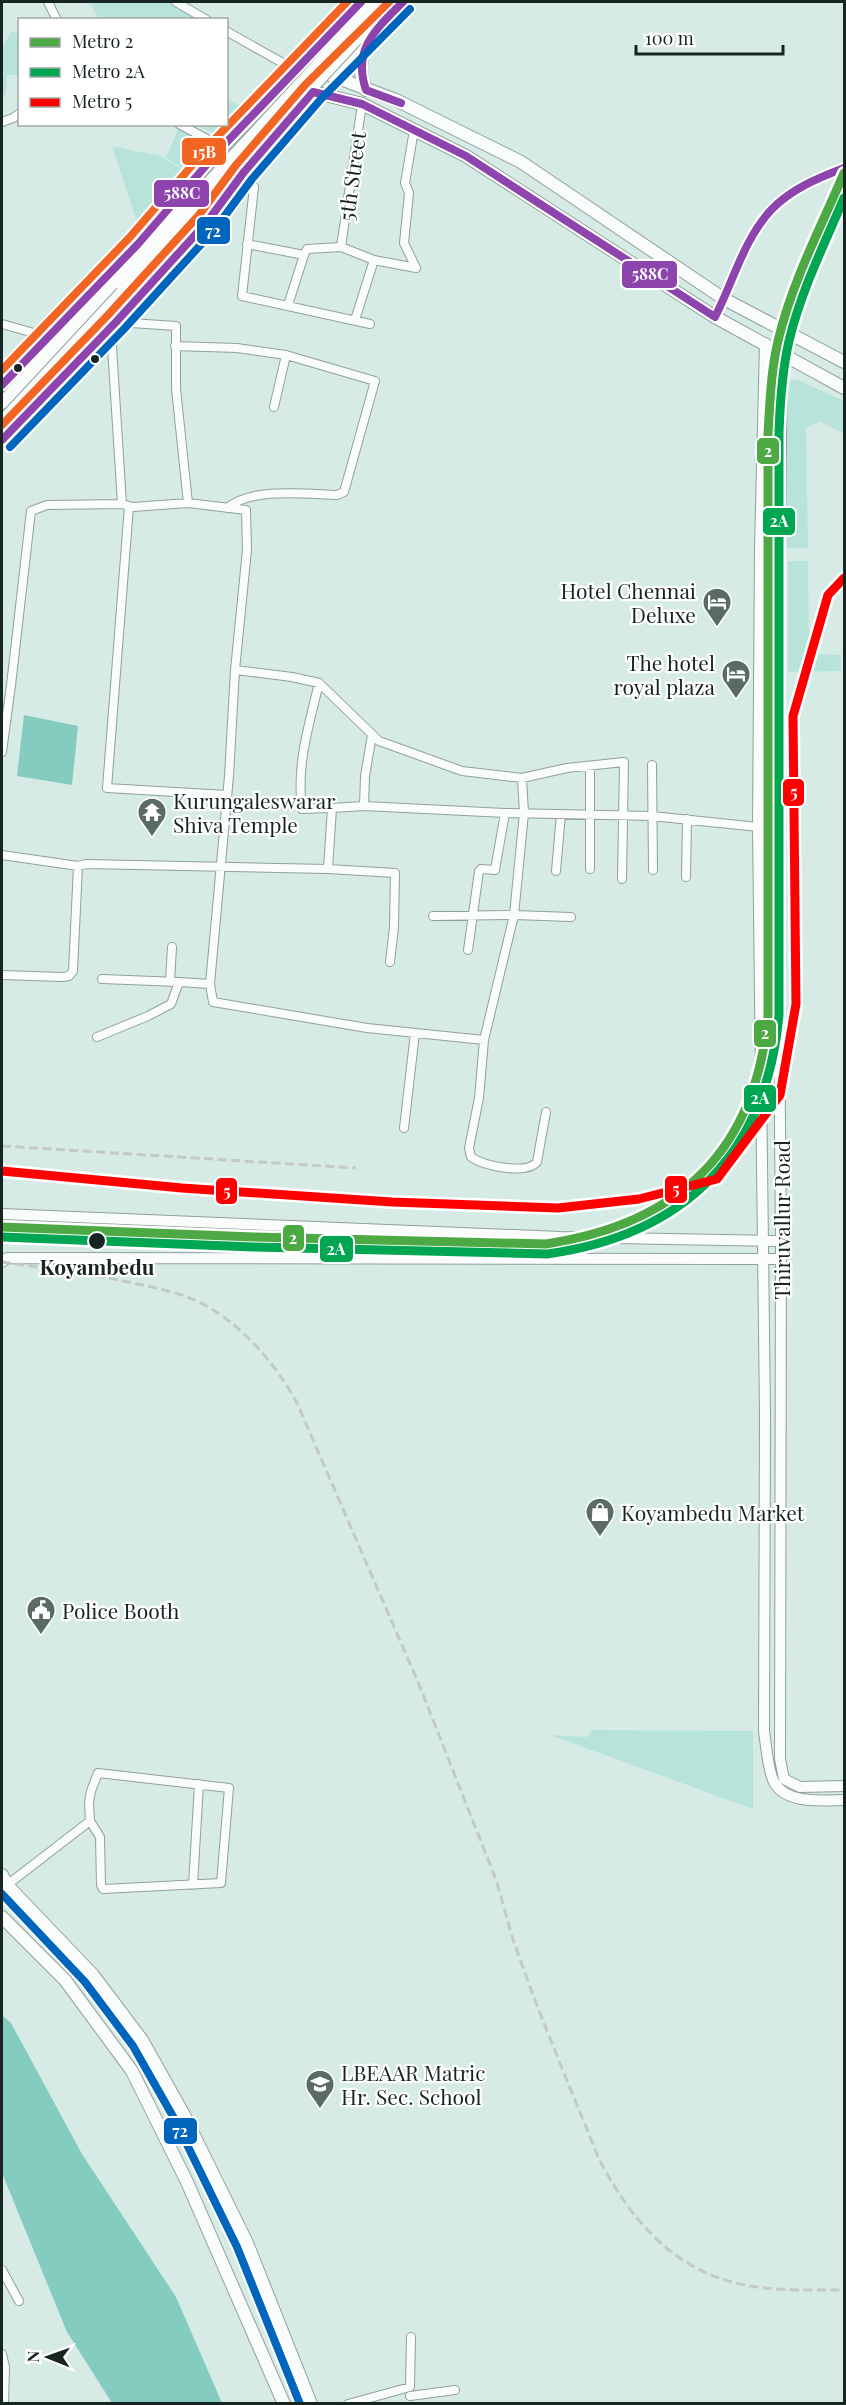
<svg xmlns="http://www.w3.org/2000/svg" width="846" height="2405" viewBox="0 0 846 2405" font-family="'Playfair Display',serif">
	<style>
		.green { fill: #b7e3da }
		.water { fill: #85ccc0 }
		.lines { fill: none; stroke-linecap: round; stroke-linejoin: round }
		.minor-casing { stroke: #90a09c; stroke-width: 10 }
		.tertiary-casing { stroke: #90a09c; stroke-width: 12 }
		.secondary-casing { stroke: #90a09c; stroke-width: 14 }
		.primary-casing { stroke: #90a09c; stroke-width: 14 }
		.minor { stroke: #f9fcfb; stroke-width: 8 }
		.tertiary { stroke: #f9fcfb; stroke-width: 10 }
		.secondary { stroke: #f9fcfb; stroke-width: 12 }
		.primary { stroke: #f9fcfb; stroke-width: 12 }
		.rail { stroke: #c3c9c7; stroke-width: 3; stroke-dasharray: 9 4.5; stroke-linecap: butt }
		.primary-bridge-casing { stroke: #90a09c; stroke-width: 14; stroke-linecap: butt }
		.primary-bridge { stroke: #f9fcfb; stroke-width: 12 }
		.bus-1-casing { stroke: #fff; stroke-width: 12 }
		.bus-2-casing { stroke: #fff; stroke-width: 12 }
		.bus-3-casing { stroke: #fff; stroke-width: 12 }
		.bus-1 { stroke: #8e44ad; stroke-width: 8 }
		.bus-2 { stroke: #0065bd; stroke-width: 8 }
		.bus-3 { stroke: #f26522; stroke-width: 8 }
		.metro-1-casing { stroke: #fff; stroke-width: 14 }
		.metro-2-casing { stroke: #fff; stroke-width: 14 }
		.metro-3-casing { stroke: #fff; stroke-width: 14 }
		.metro-1 { stroke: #4da944; stroke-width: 9 }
		.metro-2 { stroke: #00a651; stroke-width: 9 }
		.metro-3 { stroke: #f00; stroke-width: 9 }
		.bus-dot { fill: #172522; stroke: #fff; stroke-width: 2 }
		.labels { text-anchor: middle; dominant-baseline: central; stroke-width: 4.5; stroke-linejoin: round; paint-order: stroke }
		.street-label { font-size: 21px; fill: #172522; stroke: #fff }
		.poi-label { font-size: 21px; fill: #172522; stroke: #fff; text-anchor: start }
		.stop-label { font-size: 21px; font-weight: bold; fill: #172522; stroke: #fff }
		.line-badge { stroke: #fff; stroke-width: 2 }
		.badge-label { font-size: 16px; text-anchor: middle; font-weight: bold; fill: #fff }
	</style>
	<rect width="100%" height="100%" fill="#d7ebe6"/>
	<!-- green -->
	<path class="green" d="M90,2H170L202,19H98Z
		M11,32L19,33V81L17,75H7L6,95H2V48Z
		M227,99L243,107L219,136L196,125L226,124Z
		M179,127L206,141L188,171L166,158Z
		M112,146L160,156L187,172L167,197L138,225Z
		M798,380L844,401V434L820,421L806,428L808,548H787L784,381Z
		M788,561H808L809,654L841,655V671L788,672Z
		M592,1730L753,1731V1809L550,1735L587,1737Z"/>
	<!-- water -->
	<path class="water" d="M24,715L78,726L72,785L17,776Z
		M2,2015L11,2023L82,2154L176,2297L222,2403H112L67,2332L2,2173Z"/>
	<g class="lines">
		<!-- minor casing -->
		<g class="minor-casing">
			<path id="minor" d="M48,2L57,20
				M176,2L207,20
				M226,31L297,71
				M2,122L13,118L20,113
				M179,124L222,147
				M414,130L405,183L409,193L404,243L416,268
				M244,172L254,187L242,296L370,324
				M247,244L304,255L307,249L341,247L374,260L355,320
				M341,247L362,104
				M374,260L416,268
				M288,305L304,255
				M2,324L48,337
				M175,346L237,348L286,355L375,381L344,492L337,495C306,494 252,487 227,508
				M274,407L286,355
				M122,504L112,347L116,322L176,326V389L188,503
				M129,506L107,788L227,795
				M2,752L11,685L31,511L47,505L122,504L133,507L188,503L246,510L247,550L235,670
				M652,765L653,870
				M590,766V869
				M522,778L524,813L514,915L484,1040L479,1098L469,1148L471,1157C484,1166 526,1175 537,1162L546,1112
				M364,806L365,776L372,735
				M332,808L364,806L505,813L652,816L758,827
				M2,855L78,866L86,864L328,869L332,808L302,809C296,765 309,725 319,683
				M328,869L395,873L394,927L390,962
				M556,871L561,814
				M686,877L687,819
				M433,916L514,915L571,917
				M468,950L479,871L481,869L495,870L505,813
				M2,975L62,977L69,976L73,971L78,866
				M102,979L179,982
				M170,982L172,947
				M97,1037L148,1016L171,1004L179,982L210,984
				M484,1040L367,1028L213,1002L210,984L229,776L235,670L292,677L319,683L379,741L462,771L522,778L567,768L624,762L622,879
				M404,1128L415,1033
				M98,1773L229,1788L221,1883L103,1889L101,1885L100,1837L90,1821L89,1803L91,1791Z
				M7,1885L90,1821
				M193,1885L199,1784
				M2,2270L19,2301
				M2,2354L5,2367L4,2404
				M410,2396L455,2390
				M348,2404L410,2387L411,2337"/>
		</g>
		<!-- tertiary casing -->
		<g class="tertiary-casing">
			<path id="tertiary" d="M765,343L760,549L758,827L765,1414L764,1731C766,1745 768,1771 774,1782C786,1805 824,1800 844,1800
				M782,355L777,776L781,1241L780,1759L784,1779L800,1787L844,1786
				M2,1214L560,1237L781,1241
				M2,1262L7,1258L781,1259"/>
		</g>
		<!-- secondary casing -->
		<g class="secondary-casing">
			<path id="secondary" d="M330,75L396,100L521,162L724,299L844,362
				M313,92L362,104L466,156L715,317L844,388"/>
		</g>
		<!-- primary casing -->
		<g class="primary-casing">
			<path id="primary" d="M336,69L403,2
				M366,90C357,72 362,57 367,39
				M2,385L138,244L222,147L297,71L361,2
				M2,403L117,282
				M2,440L116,322L207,222L244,172L296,113
				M2,1875L7,1885L93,1975L142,2040L184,2115L247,2243L311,2404
				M2,1917L65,1980L132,2071L187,2182L284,2404"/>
		</g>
		<!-- minor -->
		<use href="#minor" class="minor"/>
		<!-- tertiary -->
		<use href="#tertiary" class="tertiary"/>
		<!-- secondary -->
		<use href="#secondary" class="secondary"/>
		<!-- primary -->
		<use href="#primary" class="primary"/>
		<!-- rail -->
		<path class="rail" d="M2,1146L356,1168
			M378,1247L430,1241
			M2,1262C50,1269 99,1275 147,1286C164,1290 183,1294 199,1302C240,1322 276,1364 297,1403L418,1682L493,1872C502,1895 506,1919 514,1942C539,2015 570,2087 599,2159C633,2224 679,2277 757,2287C785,2291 816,2290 844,2290"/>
		<!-- primary-bridge casing -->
		<g class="primary-bridge-casing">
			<path id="primary-bridge" d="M117,282L376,2
				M2,422L391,2"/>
		</g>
		<!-- primary-bridge -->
		<use href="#primary-bridge" class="primary-bridge"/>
		<!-- bus-1 casing -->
		<g class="bus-1-casing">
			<path id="bus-1" d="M401,103L366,90C352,49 376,29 403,2
				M2,385L138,244L222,147L361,2
				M2,440L116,322L207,222L244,172L313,92L362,104L466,156L715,317C733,282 744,239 771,210C791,189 818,178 844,168"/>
		</g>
		<!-- bus-2 casing -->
		<g class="bus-2-casing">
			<path id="bus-2" d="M10,447L124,329L215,229L252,179L321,99L410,9
				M2,1894L85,1982L133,2046L175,2120L237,2247L300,2404"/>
		</g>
		<!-- bus-3 casing -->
		<g class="bus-3-casing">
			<path id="bus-3" d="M2,370L130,237L214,140L347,2
				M2,425L108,315L199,215L236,165L305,85L389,2"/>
		</g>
		<!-- bus-1 -->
		<use href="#bus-1" class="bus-1"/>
		<!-- bus-2 -->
		<use href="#bus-2" class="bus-2"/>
		<!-- bus-3 -->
		<use href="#bus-3" class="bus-3"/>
		<!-- metro-1 casing -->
		<g class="metro-1-casing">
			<path id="metro-1" d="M2,1227L253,1237L546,1244C679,1224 756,1151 768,1015V433C770,401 771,368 779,337C793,280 821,227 844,173"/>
		</g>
		<!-- metro-2 casing -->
		<g class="metro-2-casing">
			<path id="metro-2" d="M2,1237L253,1247L547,1254C684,1235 766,1155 779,1015V433C780,402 782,371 789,341C801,291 824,245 844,198"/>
		</g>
		<!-- metro-3 casing -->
		<g class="metro-3-casing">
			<path id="metro-3" d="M2,1171L182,1188L392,1202L558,1208L639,1199L717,1179L780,1095L796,1004L793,716L828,595L844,578"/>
		</g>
		<!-- metro-1 -->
		<use href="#metro-1" class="metro-1"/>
		<!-- metro-2 -->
		<use href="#metro-2" class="metro-2"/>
		<!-- metro-3 -->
		<use href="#metro-3" class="metro-3"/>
	</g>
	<!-- icons -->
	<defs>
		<g id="hotel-pin" transform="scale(1.5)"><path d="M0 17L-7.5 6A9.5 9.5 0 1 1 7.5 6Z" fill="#5a6a67" stroke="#fff"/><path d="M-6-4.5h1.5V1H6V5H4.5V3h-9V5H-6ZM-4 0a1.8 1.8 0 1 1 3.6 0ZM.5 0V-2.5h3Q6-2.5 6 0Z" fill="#fff"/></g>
		<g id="temple-pin" transform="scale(1.5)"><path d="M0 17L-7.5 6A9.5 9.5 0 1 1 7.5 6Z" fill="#5a6a67" stroke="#fff"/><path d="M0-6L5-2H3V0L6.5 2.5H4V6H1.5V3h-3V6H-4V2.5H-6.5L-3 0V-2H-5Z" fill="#fff"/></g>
		<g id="shop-pin" transform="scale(1.5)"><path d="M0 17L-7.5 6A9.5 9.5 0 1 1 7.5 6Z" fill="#5a6a67" stroke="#fff"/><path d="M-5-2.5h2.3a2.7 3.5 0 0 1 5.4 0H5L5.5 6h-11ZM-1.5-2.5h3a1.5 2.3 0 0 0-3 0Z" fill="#fff"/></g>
		<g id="civic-pin" transform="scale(1.5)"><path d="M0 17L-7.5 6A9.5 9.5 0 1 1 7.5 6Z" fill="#5a6a67" stroke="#fff"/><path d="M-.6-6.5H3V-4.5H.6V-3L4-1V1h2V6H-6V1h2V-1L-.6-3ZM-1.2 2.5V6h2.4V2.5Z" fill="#fff"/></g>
		<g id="school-pin" transform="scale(1.5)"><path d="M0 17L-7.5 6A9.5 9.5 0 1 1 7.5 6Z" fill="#5a6a67" stroke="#fff"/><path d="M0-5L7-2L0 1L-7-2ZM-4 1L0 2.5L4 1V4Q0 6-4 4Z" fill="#fff"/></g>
	</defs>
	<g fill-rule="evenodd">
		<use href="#hotel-pin" x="717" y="602"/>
		<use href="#hotel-pin" x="736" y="674"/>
		<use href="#temple-pin" x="152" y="812"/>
		<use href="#shop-pin" x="600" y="1512"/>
		<use href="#civic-pin" x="41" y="1610"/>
		<use href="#school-pin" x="320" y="2084"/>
	</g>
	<!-- markers -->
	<g class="bus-dot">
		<circle cx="95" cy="359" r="5"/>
		<circle cx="18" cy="368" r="5"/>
		<circle cx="97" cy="1241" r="9"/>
	</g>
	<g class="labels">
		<!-- street labels -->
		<g class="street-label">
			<text transform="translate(351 176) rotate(-82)">5th Street</text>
			<text transform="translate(781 1220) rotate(-90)">Thiruvallur Road</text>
		</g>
		<!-- poi labels -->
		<g class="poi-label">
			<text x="696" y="590" text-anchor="end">Hotel Chennai<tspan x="696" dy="24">Deluxe</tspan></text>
			<text x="715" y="662" text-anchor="end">The hotel<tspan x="715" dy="24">royal plaza</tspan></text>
			<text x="173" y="800">Kurungaleswarar<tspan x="173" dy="24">Shiva Temple</tspan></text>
			<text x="621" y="1512">Koyambedu Market</text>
			<text x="62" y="1610">Police Booth</text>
			<text x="341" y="2072">LBEAAR Matric<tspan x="341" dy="24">Hr. Sec. School</tspan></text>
		</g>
		<!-- stop labels -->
		<g class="stop-label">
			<text x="97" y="1266">Koyambedu</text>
		</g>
	</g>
	<g class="line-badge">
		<rect x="181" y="137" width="46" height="29" rx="6" fill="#f26522"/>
		<rect x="153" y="179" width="57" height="29" rx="6" fill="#8e44ad"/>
		<rect x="196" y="216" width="35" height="29" rx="6" fill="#0065bd"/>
		<rect x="621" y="260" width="57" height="29" rx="6" fill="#8e44ad"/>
		<rect x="756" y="437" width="24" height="28" rx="6" fill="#4da944"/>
		<rect x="762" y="507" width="34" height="29" rx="6" fill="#00a651"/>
		<rect x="782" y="778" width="23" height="29" rx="6" fill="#f00"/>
		<rect x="753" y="1019" width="24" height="29" rx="6" fill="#4da944"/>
		<rect x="743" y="1084" width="34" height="29" rx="6" fill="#00a651"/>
		<rect x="664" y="1175" width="24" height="29" rx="6" fill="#f00"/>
		<rect x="215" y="1177" width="23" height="28" rx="6" fill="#f00"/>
		<rect x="282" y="1224" width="23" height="28" rx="6" fill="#4da944"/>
		<rect x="319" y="1235" width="35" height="28" rx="6" fill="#00a651"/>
		<rect x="163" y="2117" width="35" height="28" rx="6" fill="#0065bd"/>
	</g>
	<g class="badge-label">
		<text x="204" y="158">15B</text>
		<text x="182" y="199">588C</text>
		<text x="213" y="237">72</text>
		<text x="650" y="280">588C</text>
		<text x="768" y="457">2</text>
		<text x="779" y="527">2A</text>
		<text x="794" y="798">5</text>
		<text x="765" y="1039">2</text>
		<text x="760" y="1104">2A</text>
		<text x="676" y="1195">5</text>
		<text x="227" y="1197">5</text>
		<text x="293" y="1244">2</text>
		<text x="336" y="1255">2A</text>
		<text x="180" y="2137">72</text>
	</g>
	<!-- border -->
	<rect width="846" height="2405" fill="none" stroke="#172522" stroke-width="6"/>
	<!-- legend -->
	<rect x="18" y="18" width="210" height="108" fill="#ffffff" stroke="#a2a8a7" stroke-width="1.5"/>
	<rect x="30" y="38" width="30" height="9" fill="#4da944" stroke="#a2a8a7" stroke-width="1.5"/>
	<text x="72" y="48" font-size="18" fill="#172522">Metro 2</text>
	<rect x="30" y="68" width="30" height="9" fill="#00a651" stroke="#a2a8a7" stroke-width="1.5"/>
	<text x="72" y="78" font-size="18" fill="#172522">Metro 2A</text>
	<rect x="30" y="98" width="30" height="9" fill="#ff0000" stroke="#a2a8a7" stroke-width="1.5"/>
	<text x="72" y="108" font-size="18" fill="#172522">Metro 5</text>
	<!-- north arrow -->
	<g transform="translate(48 2357) rotate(271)" stroke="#ffffff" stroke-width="4.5" paint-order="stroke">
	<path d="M0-4.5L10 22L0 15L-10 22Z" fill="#172522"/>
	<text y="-9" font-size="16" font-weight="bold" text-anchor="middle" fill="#172522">N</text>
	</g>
	<!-- scale -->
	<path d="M636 45v9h147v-9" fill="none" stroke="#172522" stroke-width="3"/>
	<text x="645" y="45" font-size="18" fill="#172522" stroke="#ffffff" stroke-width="4.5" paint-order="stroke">100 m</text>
</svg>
